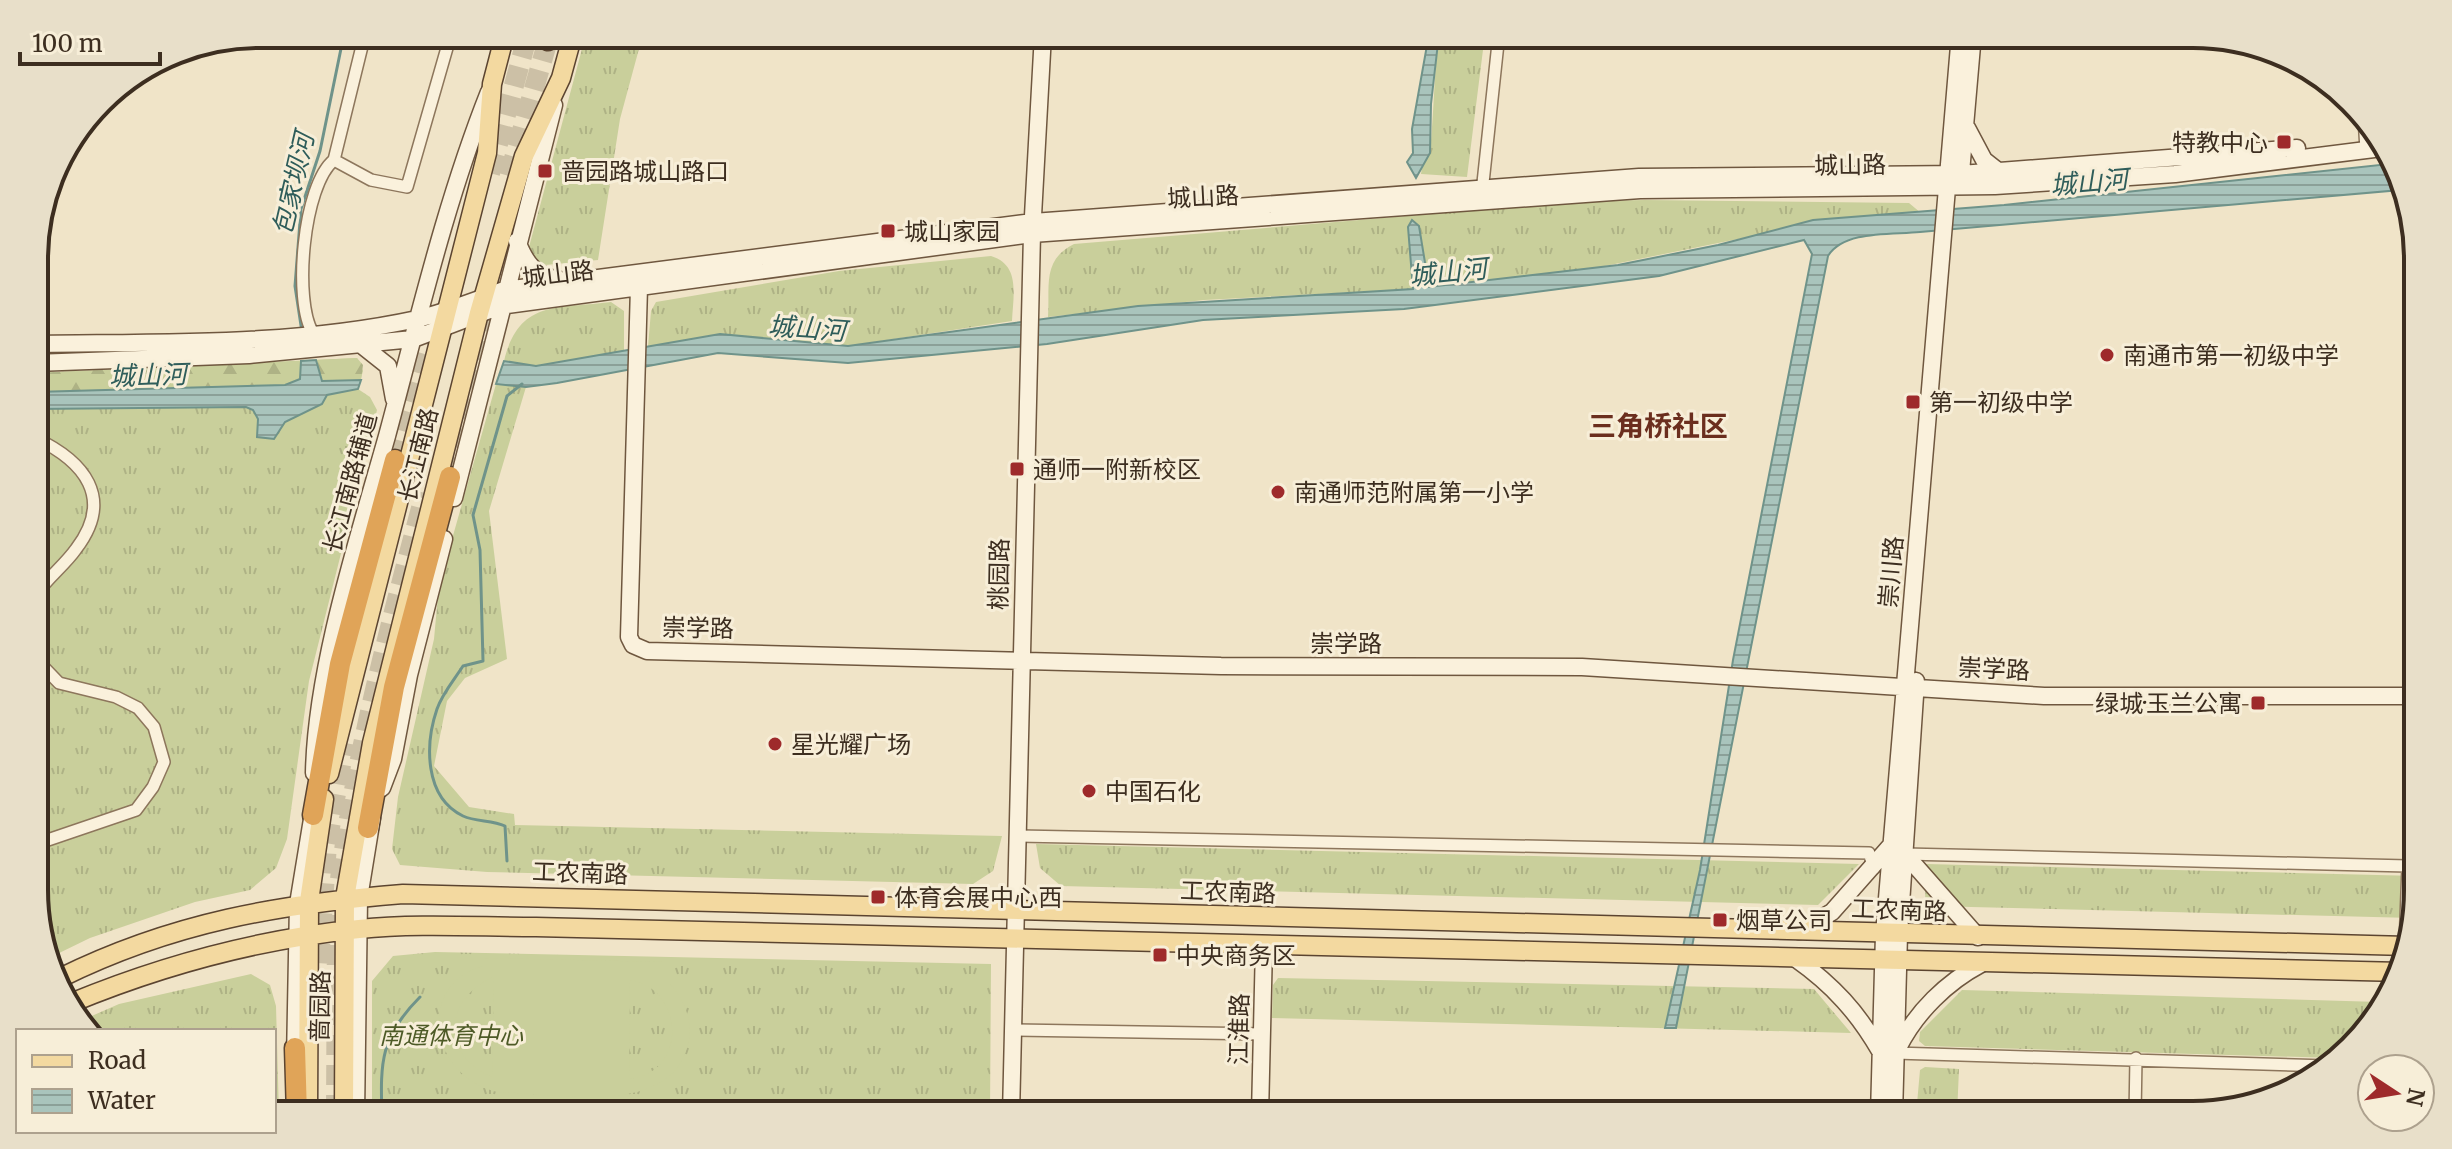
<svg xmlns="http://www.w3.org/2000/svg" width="2452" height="1149" viewBox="0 0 2452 1149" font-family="Merriweather,'Noto Sans SC',serif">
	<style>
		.grass { fill: url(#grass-tufts) }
		.forest { fill: url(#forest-firs) }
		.pitch { fill: #c9cf9b; fill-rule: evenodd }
		.water { fill: url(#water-rules); stroke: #6f938a; stroke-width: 2 }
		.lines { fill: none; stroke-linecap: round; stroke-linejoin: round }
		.stream { stroke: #6f938a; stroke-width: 3 }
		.highway-tunnel { stroke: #ccc0a6; stroke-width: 20; stroke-dasharray: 20 10; stroke-linecap: butt }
		.street-casing { stroke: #8d765c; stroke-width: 14 }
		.secondary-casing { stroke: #6f573f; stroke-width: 19 }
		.primary-casing { stroke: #5b4430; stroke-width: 21 }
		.highway-casing { stroke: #5b4430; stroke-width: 23 }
		.street { stroke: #faf1dc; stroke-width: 11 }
		.secondary { stroke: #faf1dc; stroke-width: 16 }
		.primary { stroke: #f3d9a0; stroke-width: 18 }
		.highway { stroke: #e0a458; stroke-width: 20 }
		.poi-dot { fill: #9e2a2b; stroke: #f7eed8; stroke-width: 3 }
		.labels { text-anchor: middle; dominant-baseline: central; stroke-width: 6; stroke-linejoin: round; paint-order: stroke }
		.poi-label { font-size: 24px; fill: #3d2e20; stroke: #f7eed8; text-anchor: start }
		.street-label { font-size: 24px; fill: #3d2e20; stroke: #f7eed8 }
		.park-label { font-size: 24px; font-style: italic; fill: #4d5a26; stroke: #f7eed8 }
		.water-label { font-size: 26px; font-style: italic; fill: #2f5d5a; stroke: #f7eed8 }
		.quarter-label { font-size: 28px; font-weight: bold; fill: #6b2e1e; stroke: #f7eed8 }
		.rim { fill: none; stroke: #3d2e20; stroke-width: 4 }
	</style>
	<defs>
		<pattern id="grass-tufts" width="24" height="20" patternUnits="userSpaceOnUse" patternTransform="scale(2)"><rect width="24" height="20" fill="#c9cf9b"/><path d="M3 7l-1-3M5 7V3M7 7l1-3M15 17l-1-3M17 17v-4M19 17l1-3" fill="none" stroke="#aeb285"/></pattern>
		<pattern id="forest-firs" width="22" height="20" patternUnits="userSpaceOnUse" patternTransform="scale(2)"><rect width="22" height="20" fill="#c9cf9b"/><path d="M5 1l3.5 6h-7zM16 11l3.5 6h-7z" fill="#aeb285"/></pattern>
		<pattern id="water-rules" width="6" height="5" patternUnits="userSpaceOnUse" patternTransform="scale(2)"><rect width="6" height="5" fill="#a9c4bc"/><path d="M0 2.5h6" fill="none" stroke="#8ba098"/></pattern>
	</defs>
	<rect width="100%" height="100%" fill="#f0e4c8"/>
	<!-- grass -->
	<path class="grass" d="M586,34H643L620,119L598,260L545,265L532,258L529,247Z
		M1439,34H1485L1467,177L1421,174C1422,163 1429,160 1430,151C1434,113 1434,73 1439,34Z
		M1645,200L1909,203L1921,213L1846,217L1595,268L1414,289L1204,300L1048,317C1050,285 1042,260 1074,244L1587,201Z
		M991,256C1021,265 1013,296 1012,321L848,346L720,334L648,347L651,311L656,302L839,271Z
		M611,302L624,311V351L535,366L504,361C519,299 558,309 611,302Z
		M357,358L363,371L358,389L370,397L377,410L309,681L287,839L276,868L250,890L195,902L90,938L51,957L36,920L35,373Z
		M496,384L526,387L489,511L507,659L465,678L447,701L434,766L469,807L514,814L515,825L1002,836L993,871L973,884L487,872L400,865L392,849L398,797L434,639L439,585Z
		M1036,844L1859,864L1818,905L1061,886L1040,868Z
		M1926,864L2418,876L2412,918L1929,906L1925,902Z
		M435,952L991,964L990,1115H372V981L393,956Z
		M251,974L270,985L276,1006L279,1115H274V1031H85L78,1022L119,1004Z
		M1278,978L1814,989L1851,1033L1272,1018L1273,985Z
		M1962,990L2380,1002L2334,1058L1925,1046L1919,1041L1920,1032Z
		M1925,1067L1959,1069L1957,1115H1916L1920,1070Z"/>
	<!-- forest -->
	<path class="forest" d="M357,358L363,365L361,380L319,378L316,360Z
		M301,361L300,379L285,385L35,392V373Z"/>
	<!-- pitch -->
	<path class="pitch" d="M483,958L665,962V979C682,995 692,1015 689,1039C676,1120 556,1093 497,1092C428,1075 417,984 483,966ZM493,977L494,978L492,1077C440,1055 444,999 493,977ZM630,980C685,989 688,1073 629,1079Z"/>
	<!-- water -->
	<path class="water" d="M1429,34H1439L1431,104L1430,153L1416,178L1407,162L1413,153L1412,129Z
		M2389,164L2400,190L1920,232C1892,235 1844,230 1828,256L1676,1028H1665L1700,870L1733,660L1812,254L1804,240L1659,276L1404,309L1203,320L1047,344L848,363L718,353L557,383L526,387L496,384L504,361L536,366L720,334L848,346L1138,306L1413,289L1408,227L1412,220L1419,226L1429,287L1618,265L1718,245L1813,220L2004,205Z
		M316,360L322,381L361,380L358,389L327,395L322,404L285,422L274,439L257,437L258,419L253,410L246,407L35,409V392L285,385L300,379L301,361Z"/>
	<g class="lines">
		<!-- stream -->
		<path class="stream" d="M302,332L295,286L301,209L320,151L344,34
			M507,861L505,826C492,820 476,822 463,816C424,797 425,744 437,709C442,694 454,680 463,666L483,661L480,550L473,515L507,396L522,384
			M382,1115C380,1061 381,1036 420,997"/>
		<!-- highway-tunnel -->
		<path class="highway-tunnel" d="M490,173L528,34
			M509,176L548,40
			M395,460L437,316
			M450,477L492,294
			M340,879C357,748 391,621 425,493
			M317,993L327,844L345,743
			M336,1115L337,915"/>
		<!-- street casing -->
		<g class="street-casing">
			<path id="street" d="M2364,117L2366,150
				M334,160L371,180L407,187L451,34
				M1482,192L1499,34
				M313,333C293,301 303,185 334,160L365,34
				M35,438C84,461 115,498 76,549C64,566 47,578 35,596
				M35,658L59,683L116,697L138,708L154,727L164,762L153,787L136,810L36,844
				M1019,836L1869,853L1874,868
				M1905,854L2408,866L2405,946
				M1013,1030L1263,1034
				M1895,1053L2328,1066
				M632,1115L704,1107L738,1115
				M2135,1115L2136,1058"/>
		</g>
		<!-- secondary casing -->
		<g class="secondary-casing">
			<path id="secondary" d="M1967,128L1984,160L1998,171
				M1960,184L1973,34
				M517,241C526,264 535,276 560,280
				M639,287L629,637L633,645L647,651L1221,666L1582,667L2044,696H2417
				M359,343L388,366L394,399
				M35,344C162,342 292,346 417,319C446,312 476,300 504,290L1033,222L1639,177L1961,174L2297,148
				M35,363L249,355L413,339L500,306L1032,234L1640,190L1995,186L2175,174L2382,148
				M454,498L554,105
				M314,773C316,668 358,539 387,436C418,321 445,203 489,92
				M382,788L393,759L409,675L444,539
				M1905,854L1978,937
				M1799,931L1832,912L1892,844
				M1796,959C1833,985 1858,1013 1880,1051
				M1898,1048C1916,1012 1947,982 1981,964
				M295,1060L298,904L313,813
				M356,1115L359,898L372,818
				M1011,1115L1032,234L1043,34
				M1260,1115L1264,945
				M1879,1115L1884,934L1960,34
				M1894,1115L1899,934L1916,681"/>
		</g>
		<!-- primary casing -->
		<g class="primary-casing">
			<path id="primary" d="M329,774L487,153L492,84L505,34
				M60,978C173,922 280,904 403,894L2407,946
				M71,1003C163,965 260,939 359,929C418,923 478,927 536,927L2402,972
				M308,1115L309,901L324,799
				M344,1115L345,898L372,743L479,313L524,156L561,78L573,34"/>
		</g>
		<!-- highway casing -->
		<g class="highway-casing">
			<path id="highway" d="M548,40L550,34
				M313,815L340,664L395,460
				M368,828L394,687L450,477
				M295,1048L297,1115
				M356,1115V1110"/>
		</g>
		<!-- street -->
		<use href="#street" class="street"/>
		<!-- secondary -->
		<use href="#secondary" class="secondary"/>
		<!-- primary -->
		<use href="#primary" class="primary"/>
		<!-- highway -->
		<use href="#highway" class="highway"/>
	</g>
	<!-- markers -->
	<g class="poi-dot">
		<rect x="2276" y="134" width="16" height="16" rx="4"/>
		<rect x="537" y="163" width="16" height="16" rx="4"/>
		<rect x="880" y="223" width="16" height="16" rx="4"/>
		<circle cx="2107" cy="355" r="8"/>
		<rect x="1905" y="394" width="16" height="16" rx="4"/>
		<rect x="1009" y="461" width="16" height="16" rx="4"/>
		<circle cx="1278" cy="492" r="8"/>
		<rect x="2250" y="695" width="16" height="16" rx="4"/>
		<circle cx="775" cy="744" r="8"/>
		<circle cx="1089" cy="791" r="8"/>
		<rect x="870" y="889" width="16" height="16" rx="4"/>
		<rect x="1712" y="912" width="16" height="16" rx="4"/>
		<rect x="1152" y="947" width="16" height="16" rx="4"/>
	</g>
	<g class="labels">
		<!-- poi labels -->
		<g class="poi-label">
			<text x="2268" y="142" text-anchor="end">特教中心</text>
			<text x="561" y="171">啬园路城山路口</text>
			<text x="904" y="231">城山家园</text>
			<text x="2123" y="355">南通市第一初级中学</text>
			<text x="1929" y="402">第一初级中学</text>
			<text x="1033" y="469">通师一附新校区</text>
			<text x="1294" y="492">南通师范附属第一小学</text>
			<text x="2242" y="703" text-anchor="end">绿城·玉兰公寓</text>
			<text x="791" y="744">星光耀广场</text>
			<text x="1105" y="791">中国石化</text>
			<text x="894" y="897">体育会展中心西</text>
			<text x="1736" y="920">烟草公司</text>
			<text x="1176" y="955">中央商务区</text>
		</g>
		<!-- street labels -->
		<g class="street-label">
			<text transform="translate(1850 165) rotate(-1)">城山路</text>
			<text transform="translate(1203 197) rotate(-3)">城山路</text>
			<text transform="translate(558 274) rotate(-7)">城山路</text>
			<text transform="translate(418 455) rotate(-76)">长江南路</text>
			<text transform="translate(350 483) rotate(-75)">长江南路辅道</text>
			<text transform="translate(1891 572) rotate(-85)">崇川路</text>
			<text transform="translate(999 574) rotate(-89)">桃园路</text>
			<text transform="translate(698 628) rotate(1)">崇学路</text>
			<text x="1346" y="643">崇学路</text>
			<text transform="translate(1994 669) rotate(3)">崇学路</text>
			<text transform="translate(580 873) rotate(2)">工农南路</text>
			<text transform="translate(1228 892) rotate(2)">工农南路</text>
			<text transform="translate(1899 910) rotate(2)">工农南路</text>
			<text transform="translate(320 1006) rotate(-89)">啬园路</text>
			<text transform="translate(1239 1029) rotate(-89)">江淮路</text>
		</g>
		<!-- park labels -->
		<g class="park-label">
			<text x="451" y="1035">南通体育中心</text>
		</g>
		<!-- water labels -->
		<g class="water-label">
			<text transform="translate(2089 182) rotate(-5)">城山河</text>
			<text transform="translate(293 184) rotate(-77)">包家坝河</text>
			<text transform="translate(1448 272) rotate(-6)">城山河</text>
			<text transform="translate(807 328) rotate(4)">城山河</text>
			<text transform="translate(148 375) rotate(-2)">城山河</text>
		</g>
		<!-- quarter labels -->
		<g class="quarter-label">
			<text x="1658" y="426">三角桥社区</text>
		</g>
	</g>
	<!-- crop -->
	<path d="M0 0H2452V1149H0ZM259 48H2193A211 211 0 0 1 2404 259V890A211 211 0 0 1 2193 1101H259A211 211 0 0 1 48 890V259A211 211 0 0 1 259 48Z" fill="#e8dfc9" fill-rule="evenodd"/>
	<path class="rim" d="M259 48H2193A211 211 0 0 1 2404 259V890A211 211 0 0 1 2193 1101H259A211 211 0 0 1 48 890V259A211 211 0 0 1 259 48Z"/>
	<!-- legend -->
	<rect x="16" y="1029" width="260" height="104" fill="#f7eed8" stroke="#ada18e" stroke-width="2"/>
	<rect x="32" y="1055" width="40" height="12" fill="#f3d9a0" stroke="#ada18e" stroke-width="2"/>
	<text x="88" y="1069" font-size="24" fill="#3d2e20">Road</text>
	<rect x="32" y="1089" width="40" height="24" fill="url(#water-rules)" stroke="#ada18e" stroke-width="2"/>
	<text x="88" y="1109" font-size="24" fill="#3d2e20">Water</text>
	<!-- north arrow -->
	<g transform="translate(2396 1093) rotate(102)"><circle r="38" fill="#f7eed8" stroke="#ada18e" stroke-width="2"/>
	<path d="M0-6L14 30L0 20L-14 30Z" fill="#9e2a2b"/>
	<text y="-12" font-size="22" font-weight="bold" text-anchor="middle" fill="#3d2e20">N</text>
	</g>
	<!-- scale -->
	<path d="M20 52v12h140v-12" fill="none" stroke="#3d2e20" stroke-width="4"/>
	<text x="32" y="52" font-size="24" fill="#3d2e20" stroke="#f7eed8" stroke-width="6" paint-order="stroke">100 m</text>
</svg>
